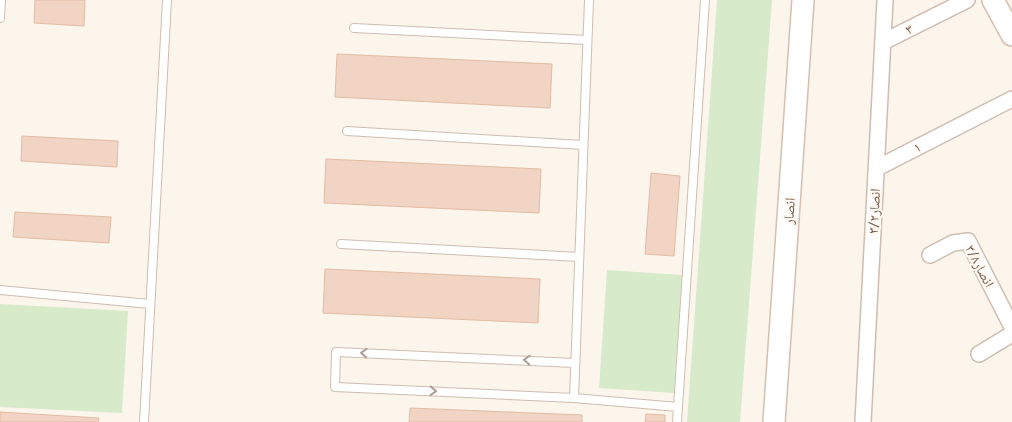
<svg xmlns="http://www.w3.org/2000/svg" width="1012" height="422" viewBox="0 0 1012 422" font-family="Roboto,'Noto Naskh Arabic',sans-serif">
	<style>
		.green { fill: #d7eac9 }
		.building { fill: #f1d4c3; stroke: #e3bba4 }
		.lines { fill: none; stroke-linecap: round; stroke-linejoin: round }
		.lane-casing { stroke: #cebdb0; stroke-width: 10 }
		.street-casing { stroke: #cebdb0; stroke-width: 18 }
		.secondary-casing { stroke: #d4bfb0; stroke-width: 24 }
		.lane { stroke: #fff; stroke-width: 8 }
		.street { stroke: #fff; stroke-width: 15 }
		.secondary { stroke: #fff; stroke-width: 21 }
		.oneway { stroke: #ad9d95 }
		.labels { text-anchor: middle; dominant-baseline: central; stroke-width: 4.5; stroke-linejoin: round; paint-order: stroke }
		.street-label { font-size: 14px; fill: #775c4e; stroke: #fef9f2 }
	</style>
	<rect width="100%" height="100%" fill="#fcf5eb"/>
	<!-- green -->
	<path class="green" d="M717,0H772L740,422H687Z
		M607,270L682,275L674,393L599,388Z
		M0,304L128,311L122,413L0,407Z"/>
	<!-- building -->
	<path class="building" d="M35,0H85L84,26L34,23Z
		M337,54L552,64L550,108L335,97Z
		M22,136L118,141L117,167L21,161Z
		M326,159L541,169L539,213L324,203Z
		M651,173L680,176L674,256L645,254Z
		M15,212L111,217L109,243L13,237Z
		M325,269L540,279L538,323L323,313Z
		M410,408L582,415V422H409Z
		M0,412L99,418L98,422H0Z
		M646,414L665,415V422H645Z"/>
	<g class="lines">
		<!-- lane casing -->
		<g class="lane-casing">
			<path id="lane" d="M589,0L574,398L678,407
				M0,18L1,0
				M354,28L587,40
				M347,131L583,145
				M341,244L579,257
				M0,290L150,304
				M574,398L335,387L336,352L575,363
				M144,422L167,0
				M677,422L705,0"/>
		</g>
		<!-- street casing -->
		<g class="street-casing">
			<path id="street" d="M883,42L967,0
				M877,168L1012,99
				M930,255L953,243L968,241L1012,327
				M979,354L1012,334
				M863,422L885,0"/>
		</g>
		<!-- secondary casing -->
		<g class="secondary-casing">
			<path id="secondary" d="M993,0L1012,35
				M774,422L803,0"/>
		</g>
		<!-- lane -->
		<use href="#lane" class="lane"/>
		<!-- street -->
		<use href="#street" class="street"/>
		<!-- secondary -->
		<use href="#secondary" class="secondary"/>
	</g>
	<!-- one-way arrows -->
	<defs><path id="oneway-chevron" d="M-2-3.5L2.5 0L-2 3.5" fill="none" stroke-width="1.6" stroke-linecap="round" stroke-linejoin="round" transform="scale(1.25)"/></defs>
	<g class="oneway">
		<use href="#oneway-chevron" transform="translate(364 353) rotate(-177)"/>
		<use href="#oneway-chevron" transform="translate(527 360) rotate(-177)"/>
		<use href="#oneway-chevron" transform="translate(433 391) rotate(3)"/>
	</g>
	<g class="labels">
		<!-- street labels -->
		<g class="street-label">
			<text transform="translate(909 29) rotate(-27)">۳</text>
			<text transform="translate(917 147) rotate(-27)">۱</text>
			<text transform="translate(789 211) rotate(-86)">انصار</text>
			<text transform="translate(874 211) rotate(-87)">انصار۳/۲</text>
			<text transform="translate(980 266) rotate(62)">انصار۳/۸</text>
		</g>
	</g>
</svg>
